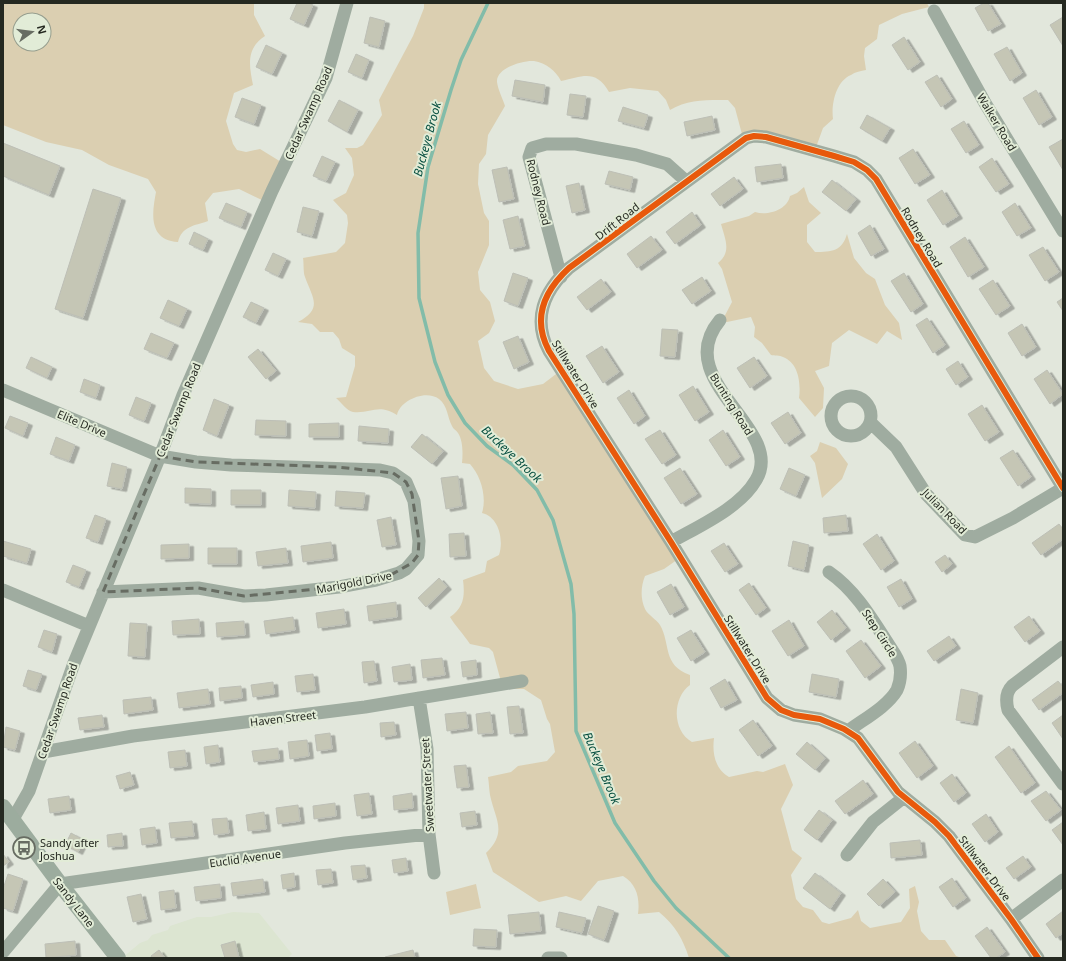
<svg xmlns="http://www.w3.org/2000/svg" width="1066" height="961" viewBox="0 0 1066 961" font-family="'Noto Sans',sans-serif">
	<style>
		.built { fill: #dce5d1 }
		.green { fill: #dbcfb1; fill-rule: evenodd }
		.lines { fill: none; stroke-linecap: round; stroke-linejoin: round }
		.stream { stroke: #82bca9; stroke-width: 3.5 }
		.building { fill: #c5c6b5; stroke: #bdbfb6; filter: url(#shadow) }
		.minor { stroke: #9faca0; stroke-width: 13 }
		.major { stroke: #9cac9e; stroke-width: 16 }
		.cycleway-casing { stroke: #e2ecd7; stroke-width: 8 }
		.cycleway { stroke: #e8590c; stroke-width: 6 }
		.marked { fill: none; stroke: #676c62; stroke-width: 3; stroke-dasharray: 8 5; stroke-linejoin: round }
		.labels { text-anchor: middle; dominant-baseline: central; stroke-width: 4; stroke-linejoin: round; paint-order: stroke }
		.street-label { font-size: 11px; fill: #252921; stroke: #e2ecd7 }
		.poi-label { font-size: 11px; fill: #252921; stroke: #e2ecd7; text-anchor: start }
		.water-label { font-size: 12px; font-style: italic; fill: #064e3f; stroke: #e2ecd7 }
	</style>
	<defs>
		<filter id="shadow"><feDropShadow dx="4.5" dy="2.5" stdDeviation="0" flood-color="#0004"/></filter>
	</defs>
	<rect width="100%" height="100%" fill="#e2e7dc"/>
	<!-- built -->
	<path class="built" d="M233,912L259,913L292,954L288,958H122L140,943L148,940L152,935L168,930L170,926L197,917H211Z"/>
	<!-- green -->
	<path class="green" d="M3,3H254V15L265,36C246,48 249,65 253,85L234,93L226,121L233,144L237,150L246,152L260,149L286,165L266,202L239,189L213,193L205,203L208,221C194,226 182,226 178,242C148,240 152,213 156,192L148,179L109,165L82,150L46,142L3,125ZM20,20H44V44H20Z
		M424,3H927L929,7L902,14L879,25L877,39L865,48L864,56L866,70C861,71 855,72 851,75C836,81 831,104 833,119L823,128L815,150L743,138L735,108L728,100C708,100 688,99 670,110L666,100L658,91L630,88L609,92C596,69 583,76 561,81C556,71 546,63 534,61C523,60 496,68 497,82C498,90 503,99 505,106L488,135L486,154L479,164L478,184L484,213L489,221V245L478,272L480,290L490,302L495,321L489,333L478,341L484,368L494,381L518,389L543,384L560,371L681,557L664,569L645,576C641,586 640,598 645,609C648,615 656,619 660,625C671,644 662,665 690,675V685C672,698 672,731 692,742L714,738C712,753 715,769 729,777L757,771L763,772L785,764L793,785L781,809L792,850L802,858L791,875L796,899L803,907L813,910L822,922L829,924L851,918L858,910L861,921L870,928L901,922L910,908L909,889L915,886L919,902L917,911L921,931L929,940H945L956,956L962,958H689C683,939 675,925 659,912L638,914C640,899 637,884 623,876L598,881L581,901L566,896L539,902L493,872L486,853C508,832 495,819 490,795C489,789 489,783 488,777L511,772L518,766L547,761L555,752L550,724L547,719L541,700L524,689H503L493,652L489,648L470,644C464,635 454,624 450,617C464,607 465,596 463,580L485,572L487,561L499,555C504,540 499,517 482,513C487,497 481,476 470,464L462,463C463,454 463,440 458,433C456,430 453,429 452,426C447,417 448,406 439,399C426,389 400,400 397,415C378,403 371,414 353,412C347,411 341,402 336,398L346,397L355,366V356L342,348L339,339L333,332H320L312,324L298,322C323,308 313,299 305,277C303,272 304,263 303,258L336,252L345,243L348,223L347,215L333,200L346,193L354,175L352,158L345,148H357L363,145L382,115L379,100L413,36L424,8Z
		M804,187L809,202L821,213L807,225V242L815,252C832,252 842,251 847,234L854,258L866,273L875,279L885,305L899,323L902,340L887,331L877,344L849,330L832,343L829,366L815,371L824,388L823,408L815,417L799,398C801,384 799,363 783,357C780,355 774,356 771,355L762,343L754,337L755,327L751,317L727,322L722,321L732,302L722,269L718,263C732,252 725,239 721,224L749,216L755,212C768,216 787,210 790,196L797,193Z
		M820,442L836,448L848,464L842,479L822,498L815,463L810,456L817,451Z
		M476,884L481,908L450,915L446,892Z"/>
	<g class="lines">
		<!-- stream -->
		<path class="stream" d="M488,3L461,60L451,90L428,167L418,233L419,298L435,362L448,395L465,423L487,446L513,465L537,490L553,520L571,584L574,614L576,731L615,823L654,881L676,908L729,958"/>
	</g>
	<!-- building -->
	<path class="building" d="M297,3H308L313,5L304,25L290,19Z
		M984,3H988L1001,24L988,31L975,8Z
		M370,17L385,21L379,47L364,43Z
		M1063,17V46L1050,25Z
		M904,37L920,62L908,70L892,45Z
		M266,45L282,53L272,74L256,67Z
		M1007,47L1022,73L1010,81L994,54Z
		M356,54L369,60L362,78L348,72Z
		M937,75L952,99L941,107L925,82Z
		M515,80L545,85L543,102L512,96Z
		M1036,90L1052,117L1039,125L1023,98Z
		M570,94L586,96L583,117L567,115Z
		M242,98L261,105L254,124L235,117Z
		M339,100L358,110L347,132L328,121Z
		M623,107L648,115L644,128L618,121Z
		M867,115L890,128L882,141L860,128Z
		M712,116L715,130L687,136L684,122Z
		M964,121L979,145L966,153L951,129Z
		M1063,139V170L1049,147Z
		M3,143L60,166L49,195L3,176Z
		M913,149L930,175L915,184L899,158Z
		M322,156L335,162L326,181L313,176Z
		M992,158L1009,184L996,192L979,167Z
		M781,164L783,178L757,182L755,167Z
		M507,167L514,199L499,202L492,170Z
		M609,171L633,177L630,190L605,184Z
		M734,177L743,189L720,206L711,194Z
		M832,180L856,199L846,211L822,192Z
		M579,183L585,210L572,213L566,186Z
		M93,189L121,198L83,318L55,309Z
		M942,190L958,216L943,225L927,200Z
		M226,203L247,212L241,227L219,218Z
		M1015,203L1031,228L1017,236L1002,212Z
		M303,207L319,211L312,236L297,232Z
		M692,212L701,225L675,244L666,232Z
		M518,216L525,246L510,249L503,220Z
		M870,225L884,249L871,256L858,233Z
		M194,232L208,239L203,250L189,244Z
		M651,236L662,250L637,268L627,254Z
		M965,237L984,267L968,277L950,247Z
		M1043,247L1059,272L1045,281L1029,255Z
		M273,253L286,259L278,276L265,270Z
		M513,273L528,278L518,306L504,301Z
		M904,273L923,304L911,312L891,281Z
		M702,277L711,291L692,304L682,290Z
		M601,279L611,292L587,310L577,297Z
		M993,280L1010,306L996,315L979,289Z
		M1063,298V311L1057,302Z
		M168,300L187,309L179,326L160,318Z
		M251,302L264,308L256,323L243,317Z
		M927,318L945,345L933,353L916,325Z
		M1022,324L1036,347L1022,356L1008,333Z
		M662,329L678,330L675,357L660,356Z
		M151,333L174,343L167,358L144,349Z
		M518,336L529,362L514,369L503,342Z
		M602,346L619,372L603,383L586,356Z
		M258,349L276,371L266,379L248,357Z
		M31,357L52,367L47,378L26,368Z
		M754,357L767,376L750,388L737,368Z
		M958,361L968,377L956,385L946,369Z
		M1047,370L1063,394L1050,404L1034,379Z
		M84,379L100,385L96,398L80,392Z
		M693,386L709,412L695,421L679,395Z
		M629,390L645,416L634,424L617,398Z
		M136,397L151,403L144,421L129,415Z
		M214,399L229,405L217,436L203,430Z
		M982,405L999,432L985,441L968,414Z
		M788,412L801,433L785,444L771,423Z
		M10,416L28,423L23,436L5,428Z
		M256,420L286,421V436L255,435Z
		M339,423V437H309V424Z
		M359,426L389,429L388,443L358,441Z
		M660,430L676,455L662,464L645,439Z
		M723,430L740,457L726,466L709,440Z
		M422,434L443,451L432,464L411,447Z
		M56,437L75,445L69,461L50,454Z
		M1013,450L1031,477L1018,486L1000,458Z
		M112,463L127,467L122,489L107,486Z
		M680,468L697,494L681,504L664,478Z
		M789,468L805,475L796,496L780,489Z
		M458,476L462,506L446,509L441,478Z
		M185,488L211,489V504L185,503Z
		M231,490H261V505H231Z
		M289,490L316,492L315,508L288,506Z
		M336,491L365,493L363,508L335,506Z
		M95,515L106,519L98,542L86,538Z
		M846,515L848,531L824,533L823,518Z
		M391,517L396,545L382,547L377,520Z
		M1059,524L1063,529V539L1041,555L1032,543Z
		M464,533L466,556L450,557L449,534Z
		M877,534L894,561L881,570L863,544Z
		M3,541L31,549L27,563L3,556Z
		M793,541L809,545L804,570L788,566Z
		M331,542L333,558L303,562L301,546Z
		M724,543L738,564L725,572L711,551Z
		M189,544V558L161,559V545Z
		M208,548H237V564H208Z
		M286,548L288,563L258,566L256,552Z
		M945,555L952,564L942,572L935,562Z
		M73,565L86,570L79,587L66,582Z
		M439,578L447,587L426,607L418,598Z
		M901,579L912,599L899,607L887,587Z
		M749,583L766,608L756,615L739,590Z
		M671,584L684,607L670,615L657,592Z
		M396,602L397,617L369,621L367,606Z
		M344,609L346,624L318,628L316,613Z
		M832,610L846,628L831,640L817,622Z
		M1029,616L1040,631L1025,642L1014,627Z
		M293,617L295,630L266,634L264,621Z
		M199,619L200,634L173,635L172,621Z
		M789,620L804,646L788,656L772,631Z
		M244,621L245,635L217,637L216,623Z
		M130,623L147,624L145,657L128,656Z
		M44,630L57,634L52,652L38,647Z
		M691,630L705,652L691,661L677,638Z
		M949,636L956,646L934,661L927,651Z
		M861,640L881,666L865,678L846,651Z
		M442,658L445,675L423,678L421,660Z
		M476,660L477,675L463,677L461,662Z
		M374,661L377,681L364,683L362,662Z
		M410,664L412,680L394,682L392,667Z
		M28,670L42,674L36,690L23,686Z
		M313,674L315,690L297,692L295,676Z
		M812,674L839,679L836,697L809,692Z
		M725,679L737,700L721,708L710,688Z
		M1058,681L1063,687V693L1039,710L1032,700Z
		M273,682L274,694L253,697L251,685Z
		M241,686L242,698L220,701L219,688Z
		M208,689L210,704L179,708L177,693Z
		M961,689L978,693L973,723L956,720Z
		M151,697L153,710L124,714L123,700Z
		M519,706L523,733L510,734L507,707Z
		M466,712L468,728L447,731L445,714Z
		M490,712L493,733L478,734L476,714Z
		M102,715L104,727L80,730L78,718Z
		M1063,715V739L1052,723Z
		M753,720L772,746L758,756L739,730Z
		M394,722L396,735L381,737L380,723Z
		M6,727L20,731L15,750L3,747Z
		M330,733L332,749L317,751L315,735Z
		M307,740L309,756L290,759L288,742Z
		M915,741L933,766L917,778L899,753Z
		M807,742L825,758L815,770L796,754Z
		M218,745L220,762L206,764L204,747Z
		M1009,746L1035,783L1021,793L995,757Z
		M278,748L279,759L254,762L252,751Z
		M185,750L187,766L170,768L168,752Z
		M466,765L469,787L457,788L454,766Z
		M130,772L134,785L120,789L116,776Z
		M952,774L966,793L954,802L940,783Z
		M863,780L873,794L845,814L835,801Z
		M1046,791L1061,810L1046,821L1031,801Z
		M369,793L372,814L357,816L354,795Z
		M412,793L413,808L394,810L393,796Z
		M69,796L71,810L50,813L48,799Z
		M335,803L336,816L314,819L313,806Z
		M298,805L300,821L278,824L276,808Z
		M819,810L832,820L817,840L804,830Z
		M475,811L477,825L462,827L460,813Z
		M264,812L266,829L248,831L246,815Z
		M986,814L998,832L985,842L972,824Z
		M227,818L229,833L214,835L212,819Z
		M192,821L194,836L171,838L169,823Z
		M1063,822V845L1052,830Z
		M155,827L157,843L142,845L140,829Z
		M71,833L84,840L78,852L65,845Z
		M122,833L123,846L108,847L107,835Z
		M920,840L922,855L891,858L890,843Z
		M3,854L9,862L3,866Z
		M1023,856L1031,867L1014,879L1006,868Z
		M406,858L408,871L394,873L392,860Z
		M365,865L367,878L353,880L351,866Z
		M331,869L333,883L318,885L316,870Z
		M294,873L295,887L283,889L281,875Z
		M815,873L841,893L830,909L803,888Z
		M8,874L23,879L13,911L3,908V889Z
		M952,878L966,898L953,907L939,887Z
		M263,879L265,892L233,896L231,883Z
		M883,879L895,892L879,906L867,894Z
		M220,884L221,898L196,901L194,887Z
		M174,890L176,908L161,910L159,892Z
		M141,894L147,919L133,922L127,897Z
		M598,906L614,911L604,940L588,934Z
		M1063,911V933L1056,938L1046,924Z
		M539,912L541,931L510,934L508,915Z
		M559,912L586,918L582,933L556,927Z
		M987,927L1005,952L996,958H991L975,936Z
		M474,929L497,930L496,947L473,946Z
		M75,941L76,955L46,958L45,944Z
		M235,941L239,958H225L221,945Z
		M159,950L165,958H152L151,956Z
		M413,950L415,958H386L385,957Z"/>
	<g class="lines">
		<!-- minor -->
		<path class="minor" d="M934,11L985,103L1063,231
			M561,277L529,157L532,148L546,144H576L636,155L667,164L686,181
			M3,390L160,456L196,462L231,465L380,470L393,473L406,482L414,501L419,541L418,555L406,569L399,573L376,580L339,587L266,595L244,596L198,588L103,592
			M831 416a20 20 0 1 1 40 0a20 20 0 1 1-40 0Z
			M871,423L896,447L926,494L965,535L975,537L1013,518L1063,488
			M671,542C699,526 740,508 756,480C787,428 669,381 720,320
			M829,572C854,589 871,617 887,642C891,649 898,657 900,666C901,673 900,683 897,690C887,707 864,719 848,731
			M3,590L89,626
			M1063,647L1012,686C1006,692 1006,702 1008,710L1063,784
			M419,698L427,749L429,834L434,873
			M43,752L133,736L365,707L522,681
			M13,819L29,791L74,663L160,456L183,395L272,191L326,78L347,3
			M847,855L873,822L903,798
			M1011,919L1063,880
			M3,952L60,884L345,843L429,834
			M548,958H561
			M1038,958L1011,919L949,836L935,822L898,792L858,738L844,729L820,719L794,715L781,710L767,698L671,542L549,351C532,319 544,291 569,268L746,138L754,136L766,137L834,156L854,162L867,170L876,179L1063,488"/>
		<!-- major -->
		<path class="major" d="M3,807L60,884L118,958"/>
		<!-- cycleway casing -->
		<g class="cycleway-casing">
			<path id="cycleway" d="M1038,958L1011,919L949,836L935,822L898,792L858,738L844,729L820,719L794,715L781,710L767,698L671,542L549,351C532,319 544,291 569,268L746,138L754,136L766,137L834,156L854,162L867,170L876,179L1063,488"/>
		</g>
		<!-- cycleway -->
		<use href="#cycleway" class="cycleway"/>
	</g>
	<!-- marked area -->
	<path class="marked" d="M160,456L196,462L337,467L393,473L406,482L412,494L419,541L418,555L412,563L387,577L339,587L244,596L198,588L103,592Z"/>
	<!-- icons -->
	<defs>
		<g id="bus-ring" transform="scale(1.15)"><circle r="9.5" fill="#e2ecd7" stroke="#676c62" stroke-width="1.5"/><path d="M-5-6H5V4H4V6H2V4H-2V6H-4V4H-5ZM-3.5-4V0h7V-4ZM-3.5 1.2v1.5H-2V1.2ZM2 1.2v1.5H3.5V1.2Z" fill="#676c62"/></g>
	</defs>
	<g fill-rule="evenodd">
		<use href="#bus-ring" x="24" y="848"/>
	</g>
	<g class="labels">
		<!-- street labels -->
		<g class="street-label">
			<text transform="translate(308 113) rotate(-66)">Cedar Swamp Road</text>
			<text transform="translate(997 122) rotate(59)">Walker Road</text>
			<text transform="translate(539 192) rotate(76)">Rodney Road</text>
			<text transform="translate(617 221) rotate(-38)">Drift Road</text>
			<text transform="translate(922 237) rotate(59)">Rodney Road</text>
			<text transform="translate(576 374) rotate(58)">Stillwater Drive</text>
			<text transform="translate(732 404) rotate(58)">Bunting Road</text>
			<text transform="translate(178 410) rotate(-68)">Cedar Swamp Road</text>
			<text transform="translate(82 423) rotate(23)">Elite Drive</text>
			<text transform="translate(945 511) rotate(46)">Julian Road</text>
			<text transform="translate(354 582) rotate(-11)">Marigold Drive</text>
			<text transform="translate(880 633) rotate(57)">Step Circle</text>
			<text transform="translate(748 649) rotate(58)">Stillwater Drive</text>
			<text transform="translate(57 711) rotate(-71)">Cedar Swamp Road</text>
			<text transform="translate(283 718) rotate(-7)">Haven Street</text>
			<text transform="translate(427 785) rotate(-93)">Sweetwater Street</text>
			<text transform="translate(245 858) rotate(-8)">Euclid Avenue</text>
			<text transform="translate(985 868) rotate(53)">Stillwater Drive</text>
			<text transform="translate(74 902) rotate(52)">Sandy Lane</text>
		</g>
		<!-- poi labels -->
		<g class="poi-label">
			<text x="40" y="842">Sandy after<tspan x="40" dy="13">Joshua</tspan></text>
		</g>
		<!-- water labels -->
		<g class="water-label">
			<text transform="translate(427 139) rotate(-75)">Buckeye Brook</text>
			<text transform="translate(512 454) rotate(43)">Buckeye Brook</text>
			<text transform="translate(602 768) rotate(67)">Buckeye Brook</text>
		</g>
	</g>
	<!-- border -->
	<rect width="1066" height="961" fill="none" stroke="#252921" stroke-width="8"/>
	<!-- north arrow -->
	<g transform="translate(32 32) rotate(76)"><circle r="19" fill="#e2ecd7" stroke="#969e8e"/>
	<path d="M0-3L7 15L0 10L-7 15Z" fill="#676c62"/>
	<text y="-6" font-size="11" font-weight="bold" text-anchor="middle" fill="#252921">N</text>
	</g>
</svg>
